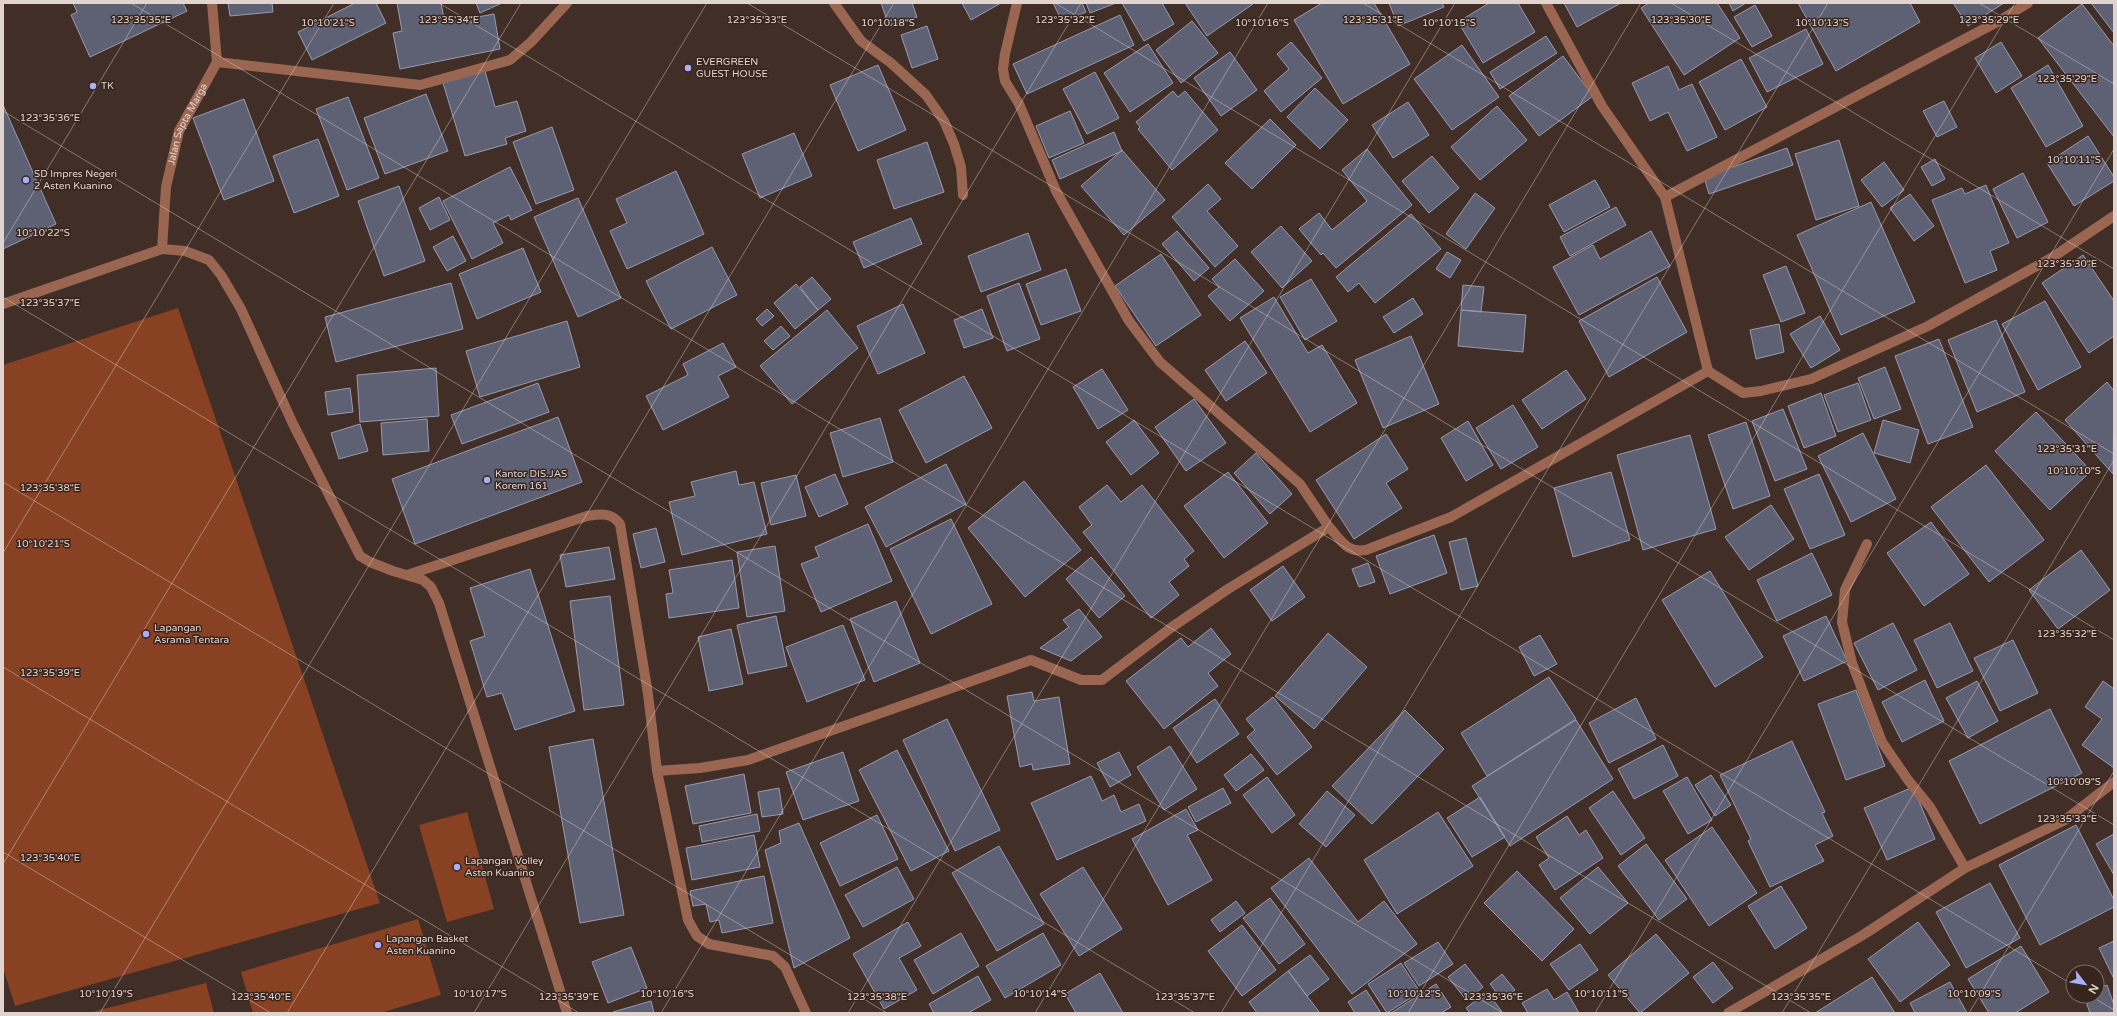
<svg xmlns="http://www.w3.org/2000/svg" width="2117" height="1016" viewBox="0 0 2117 1016" font-family="'Varela Round',sans-serif">
	<style>
		.green { fill: #894123 }
		.building { fill: #5e6074; stroke: #989ab0 }
		.lines { fill: none; stroke-linecap: round; stroke-linejoin: round }
		.minor { stroke: #9b6651; stroke-width: 10 }
		.ticks { fill: none; stroke: #e1d4cf; stroke-width: 1; stroke-opacity: 0.45 }
		.poi-dot { fill: #abaffb; stroke: #37241c; stroke-width: 1.5 }
		.labels { text-anchor: middle; dominant-baseline: central; stroke-width: 3; stroke-linejoin: round; paint-order: stroke }
		.poi-label { font-size: 10px; fill: #e1d4cf; stroke: #37241c; text-anchor: start }
		.street-label { font-size: 10px; fill: #e1d4cf; stroke: #37241c }
		.ticks-label { font-size: 10px; text-anchor: middle; fill: #e1d4cf; stroke: #37241c; stroke-width: 3; stroke-linejoin: round; paint-order: stroke }
	</style>
	<rect width="100%" height="100%" fill="#412e26"/>
	<!-- green -->
	<path class="green" d="M178,308L380,903L15,1006L3,968V365Z
		M467,812L494,909L447,922L419,825Z
		M418,919L441,995L380,1013H253L241,972Z
		M206,983L214,1013H88Z"/>
	<!-- building -->
	<path class="building" d="M73,3H183L187,11L90,57L71,15L77,12Z
		M228,3H272L273,12L230,16Z
		M355,3H376L386,23L312,60L298,32Z
		M397,3H441L445,23L494,14L500,49L400,69L393,33L402,31Z
		M476,3H502L480,13Z
		M881,3H912L917,17L889,26Z
		M962,3H1001L971,20Z
		M1053,3H1082L1086,12L1063,23Z
		M1086,3H1116L1090,13Z
		M1122,3H1162L1174,24L1144,41Z
		M1185,3H1252L1253,4L1207,36Z
		M1322,3H1374L1410,64L1343,104L1294,20Z
		M1389,3H1442L1444,7L1398,26Z
		M1489,3H1518L1535,32L1483,63L1458,22Z
		M1564,3H1621L1577,27Z
		M1649,3H1717L1740,38L1684,75L1641,8Z
		M1729,3H1746L1733,11Z
		M1798,3H1910L1920,22L1836,71Z
		M1953,3H2004L1968,26Z
		M2091,3H2114V33Z
		M2082,4L2114,46V137L2038,38Z
		M1755,5L1772,36L1752,47L1734,17Z
		M1120,15L1134,45L1027,94L1013,64Z
		M1192,21L1218,53L1181,83L1156,50Z
		M927,26L938,59L912,68L901,35Z
		M1806,29L1823,64L1767,92L1749,58Z
		M1546,36L1557,53L1500,89L1490,72Z
		M1291,42L1322,78L1281,112L1264,91L1289,69L1277,54Z
		M2001,42L2022,76L1996,93L1975,58Z
		M1148,44L1173,83L1130,112L1104,73Z
		M1462,45L1499,97L1452,130L1414,79Z
		M1230,52L1257,90L1221,116L1194,78Z
		M1563,56L1593,96L1539,136L1509,96Z
		M1741,59L1767,107L1725,130L1699,82Z
		M878,65L906,130L858,151L830,85Z
		M2048,65L2083,126L2046,147L2011,88Z
		M1668,66L1679,90L1692,84L1717,137L1687,151L1668,112L1650,121L1632,83Z
		M485,71L495,107L517,101L526,131L505,138L507,144L465,156L443,83Z
		M1095,72L1119,118L1087,134L1063,89Z
		M1315,88L1348,120L1320,149L1287,117Z
		M1173,91L1178,97L1185,91L1218,130L1172,170L1138,129L1140,127L1136,122Z
		M426,94L448,151L385,174L364,118Z
		M348,97L379,178L347,190L316,109Z
		M244,99L274,181L224,200L193,118Z
		M1944,101L1957,127L1937,137L1923,111Z
		M1408,102L1429,135L1393,158L1372,125Z
		M3,105L56,224L3,249Z
		M1497,106L1527,140L1480,180L1451,147Z
		M1070,111L1084,143L1049,158L1036,126Z
		M1270,119L1296,145L1252,189L1225,163Z
		M552,127L574,190L536,204L513,142Z
		M1114,132L1122,151L1060,179L1052,160Z
		M794,133L812,176L760,198L742,154Z
		M2088,136L2114,177V181L2074,206L2047,163Z
		M318,139L339,196L294,213L273,156Z
		M1839,140L1859,206L1816,220L1795,154Z
		M927,142L944,192L894,209L877,160Z
		M1787,148L1793,165L1709,194L1704,177Z
		M1367,149L1412,205L1336,268L1323,253L1321,255L1299,229L1319,213L1332,230L1367,201L1342,170Z
		M1122,150L1165,200L1124,235L1081,186Z
		M1432,156L1459,188L1429,213L1402,181Z
		M1935,159L1945,179L1932,186L1921,167Z
		M1884,162L1904,190L1882,207L1861,180Z
		M510,167L532,210L511,220L509,215L493,223L503,243L472,259L443,201Z
		M676,171L704,234L627,269L610,231L627,223L616,199Z
		M2023,173L2048,222L2017,238L1993,189Z
		M1595,180L1610,207L1564,232L1549,205Z
		M1208,184L1221,199L1207,211L1238,246L1215,267L1172,217Z
		M1986,185L2009,243L1990,251L1997,270L1965,283L1932,200L1962,188L1965,194Z
		M399,186L425,261L384,276L358,201Z
		M1475,193L1495,208L1466,249L1446,234Z
		M1910,194L1934,226L1914,241L1890,208Z
		M439,197L450,220L430,230L419,208Z
		M578,198L621,298L578,317L534,217Z
		M1871,202L1915,302L1841,335L1797,235Z
		M1616,207L1626,225L1570,256L1560,237Z
		M1411,214L1441,249L1375,303L1359,283L1348,292L1336,277Z
		M911,218L922,244L864,268L853,242Z
		M1281,226L1312,261L1282,288L1251,252Z
		M1177,231L1209,268L1194,281L1162,244Z
		M1651,231L1670,266L1579,315L1553,267L1593,245L1600,259Z
		M1028,233L1041,270L981,292L968,256Z
		M453,236L466,261L447,271L433,247Z
		M712,247L737,295L671,329L646,281Z
		M523,248L541,292L477,319L459,274Z
		M1447,252L1461,260L1450,278L1436,269Z
		M1161,254L1201,315L1156,346L1115,286Z
		M2083,255L2114,301V336L2089,353L2042,283Z
		M1235,259L1264,291L1230,321L1208,296L1219,287L1212,279Z
		M1786,266L1805,313L1781,322L1763,275Z
		M1066,269L1081,311L1041,325L1026,284Z
		M812,277L831,299L818,310L800,287Z
		M1657,277L1687,332L1609,377L1579,321Z
		M1311,279L1337,321L1305,340L1280,297Z
		M451,283L463,329L336,362L325,317Z
		M1019,283L1040,339L1007,351L987,296Z
		M796,284L818,310L795,329L774,303Z
		M1463,285L1484,287L1481,312L1461,310Z
		M1274,297L1308,353L1322,345L1357,403L1310,432L1240,318Z
		M1413,298L1423,314L1394,333L1383,317Z
		M2045,301L2081,367L2038,390L2002,324Z
		M903,304L925,353L878,374L857,326Z
		M767,309L774,316L762,326L756,319Z
		M982,309L993,338L964,348L954,320Z
		M827,310L858,348L792,404L760,366Z
		M1461,310L1526,315L1523,352L1458,346Z
		M1820,316L1840,350L1811,368L1790,334Z
		M1996,320L2025,392L1977,412L1948,340Z
		M567,321L580,367L480,397L466,351Z
		M1779,324L1784,352L1756,359L1750,330Z
		M781,326L790,336L773,350L764,341Z
		M1411,336L1439,404L1383,428L1355,360Z
		M1939,339L1973,427L1928,444L1895,356Z
		M1245,341L1267,373L1226,401L1205,370Z
		M723,343L736,367L718,376L729,397L663,430L646,396L688,375L683,364Z
		M1885,367L1901,409L1874,419L1858,378Z
		M436,368L439,416L360,422L357,375Z
		M1102,369L1128,410L1098,429L1073,387Z
		M1566,370L1586,399L1542,429L1522,400Z
		M964,376L992,428L926,463L899,410Z
		M2107,382L2114,391L2113,474L2065,420Z
		M538,383L549,412L462,444L451,415Z
		M1858,383L1871,420L1838,432L1824,395Z
		M350,388L353,412L328,415L325,392Z
		M1821,393L1836,436L1804,448L1788,406Z
		M1194,399L1226,443L1186,471L1155,427Z
		M1513,405L1538,447L1501,469L1476,428Z
		M1783,409L1807,469L1775,481L1752,421Z
		M2036,412L2091,471L2050,510L1995,451Z
		M558,417L582,482L415,544L392,479Z
		M880,418L893,462L843,477L830,433Z
		M427,419L429,451L383,455L381,423Z
		M1134,420L1159,453L1131,475L1106,442Z
		M1883,420L1919,430L1910,463L1874,453Z
		M1468,421L1493,465L1466,481L1441,438Z
		M1746,422L1770,496L1733,509L1708,435Z
		M360,424L368,451L339,459L331,433Z
		M1863,433L1896,499L1851,522L1818,456Z
		M1386,434L1408,469L1386,483L1402,508L1354,539L1316,480Z
		M1690,435L1716,529L1643,550L1617,455Z
		M1256,453L1292,494L1270,514L1234,473Z
		M946,464L966,504L886,547L865,507Z
		M1986,465L2044,540L1989,582L1931,507Z
		M736,471L739,485L754,482L767,534L682,555L669,502L695,496L691,482Z
		M1228,472L1268,523L1224,558L1184,506Z
		M1611,472L1630,540L1573,557L1554,488Z
		M835,474L848,504L819,517L805,487Z
		M1819,474L1845,535L1810,549L1784,489Z
		M796,475L806,516L771,525L761,483Z
		M1024,481L1081,550L1025,597L968,528Z
		M1107,485L1121,502L1142,485L1194,551L1184,559L1189,566L1169,582L1179,595L1151,618L1083,532L1092,525L1079,507Z
		M1771,505L1794,539L1749,570L1725,537Z
		M951,519L992,604L931,634L890,549Z
		M1931,522L1969,574L1924,606L1887,553Z
		M868,524L892,581L821,612L801,564L819,557L815,547Z
		M656,528L665,562L641,568L633,534Z
		M1434,535L1447,573L1390,594L1376,556Z
		M1466,538L1478,586L1461,590L1449,542Z
		M775,546L785,611L747,617L737,552Z
		M609,547L615,579L566,587L560,555Z
		M2081,550L2110,590L2058,629L2029,590Z
		M1812,553L1832,595L1777,621L1757,580Z
		M1091,557L1125,596L1099,618L1066,579Z
		M732,560L739,608L669,618L666,594L673,593L669,570Z
		M1368,563L1375,582L1359,587L1352,569Z
		M1283,566L1305,597L1272,621L1250,590Z
		M530,569L575,711L515,730L502,693L487,697L470,641L485,636L470,588Z
		M1710,571L1763,657L1715,687L1662,600Z
		M610,596L624,705L584,710L570,601Z
		M896,601L920,663L874,682L850,619Z
		M1079,609L1102,637L1071,661L1040,648L1069,627L1063,620Z
		M776,616L787,666L748,674L737,625Z
		M1826,616L1847,661L1804,681L1783,636Z
		M1893,623L1917,670L1878,690L1854,643Z
		M1950,623L1973,671L1937,688L1914,640Z
		M843,625L865,680L807,702L786,647Z
		M1211,628L1231,654L1208,673L1218,686L1164,729L1126,681L1181,638L1188,647Z
		M731,629L743,684L709,691L698,637Z
		M1328,633L1367,667L1314,729L1275,696Z
		M1540,635L1557,664L1534,676L1519,647Z
		M2013,640L2038,693L2000,711L1974,658Z
		M1549,677L1576,719L1487,776L1461,733Z
		M1925,680L1944,721L1902,742L1882,702Z
		M1977,681L1998,721L1968,738L1946,698Z
		M2103,681L2114,689V768L2082,745L2102,719L2085,707Z
		M1856,690L1885,766L1846,780L1818,704Z
		M1032,692L1034,701L1059,697L1070,764L1033,770L1032,764L1020,767L1007,696Z
		M1273,697L1312,747L1277,775L1247,737L1255,730L1246,719Z
		M1636,698L1656,739L1609,763L1589,723Z
		M1215,699L1239,734L1197,763L1173,728Z
		M2050,709L2082,773L1980,824L1949,761Z
		M1405,710L1444,749L1372,824L1332,786Z
		M947,719L1000,830L955,851L903,740Z
		M1576,720L1613,779L1510,846L1472,786Z
		M593,739L624,915L580,923L549,747Z
		M1792,741L1825,812L1822,813L1833,836L1815,845L1824,861L1770,887L1748,841L1751,839L1720,775Z
		M1663,745L1678,776L1634,799L1618,769Z
		M1170,746L1197,789L1164,810L1137,767Z
		M897,750L949,851L911,871L859,770Z
		M843,752L859,801L803,820L786,772Z
		M1119,752L1131,775L1110,787L1097,763Z
		M1251,754L1264,770L1236,791L1224,775Z
		M744,774L751,813L693,824L685,786Z
		M1711,775L1731,805L1715,816L1695,785Z
		M1091,776L1102,801L1114,795L1121,812L1139,804L1146,821L1057,860L1031,803Z
		M1267,777L1295,815L1272,833L1243,795Z
		M1687,777L1712,820L1688,834L1663,791Z
		M1913,787L1935,839L1887,860L1864,808Z
		M779,788L783,814L762,817L758,792Z
		M1223,788L1231,803L1196,822L1188,807Z
		M1327,791L1355,815L1326,847L1299,824Z
		M1613,791L1645,838L1621,855L1589,808Z
		M1480,797L1505,837L1472,857L1447,818Z
		M1186,809L1198,830L1187,835L1212,880L1168,905L1132,839Z
		M1438,812L1473,866L1397,914L1364,860Z
		M757,814L760,831L702,842L699,826Z
		M877,815L898,859L840,886L820,843Z
		M1567,816L1579,835L1586,830L1603,858L1555,890L1539,865L1549,858L1536,837Z
		M799,823L850,938L794,968L765,850L781,843L779,831Z
		M2076,825L2114,900V907L2040,945L1999,865Z
		M1712,827L1757,893L1709,926L1665,860Z
		M2114,834V875L2096,844Z
		M754,835L760,867L692,880L686,848Z
		M1646,844L1687,899L1659,920L1618,866Z
		M999,846L1044,924L997,951L952,873Z
		M1309,858L1358,922L1384,901L1417,944L1352,994L1271,888Z
		M897,867L914,899L863,927L845,895Z
		M1083,867L1122,929L1079,956L1040,894Z
		M1598,867L1628,903L1590,934L1560,898Z
		M1517,871L1574,929L1542,961L1484,903Z
		M764,876L773,923L722,933L719,920L710,922L706,904L693,906L690,891Z
		M1990,883L2020,938L1966,968L1936,912Z
		M1781,886L1807,928L1775,949L1748,906Z
		M1270,898L1305,944L1279,964L1243,918Z
		M1236,901L1245,913L1220,932L1211,920Z
		M908,922L921,946L899,958L917,990L884,1009L853,954Z
		M1918,922L1950,965L1900,1002L1868,959Z
		M1242,925L1276,970L1242,996L1208,951Z
		M961,933L979,966L933,994L914,960Z
		M1043,933L1061,965L1005,998L986,966Z
		M1656,934L1689,973L1640,1013L1608,975Z
		M2114,941V979L2099,948Z
		M1438,942L1453,964L1419,986L1404,963Z
		M1580,944L1598,970L1569,990L1550,964Z
		M2021,946L2049,992L2015,1013H1989L1968,979Z
		M631,947L647,988L608,1003L592,962Z
		M1310,955L1329,979L1307,996L1288,971Z
		M1713,962L1733,988L1713,1003L1693,977Z
		M1401,963L1420,992L1387,1013L1368,984Z
		M1465,964L1483,987L1467,1001L1448,977Z
		M1288,971L1307,996L1320,1013H1257L1249,1002Z
		M1100,973L1123,1013H1076L1065,994Z
		M1502,974L1515,990L1502,1000L1490,984Z
		M978,976L991,1000L968,1013H934L929,1004Z
		M1872,977L1895,1013H1815Z
		M1950,982L1967,1013H1915L1910,1003Z
		M1436,984L1451,1007L1441,1013H1391Z
		M2107,985L2114,1005V1013H2090L2084,996H2097V989Z
		M1547,989L1554,1000L1567,992L1579,1013H1528L1522,1003Z
		M1366,990L1381,1013H1355L1348,1002Z
		M1487,992L1503,1013H1470L1466,1008Z
		M651,1001L654,1013H614L613,1012Z"/>
	<g class="lines">
		<!-- minor -->
		<g class="minor">
			<path d="M834,3L861,41L891,63L926,95L944,121L954,144L961,167L963,195"/>
			<path d="M1017,3L1005,54L1003,69L1005,81L1019,104L1056,191L1129,321L1160,362L1300,484L1329,527"/>
			<path d="M217,62L420,85L510,60L531,42L567,3"/>
			<path d="M1665,197L1999,21L2028,3"/>
			<path id="s1" d="M162,249L166,187L179,131L217,62L212,3"/>
			<path d="M3,304L162,249L185,251L209,260L221,275L241,309L293,424L360,556L370,562L393,571L423,580L431,587L439,603L567,1013"/>
			<path d="M1708,371L1743,393L1761,391L1811,379L1928,326L2053,257L2114,216"/>
			<path d="M1867,544L1845,590L1842,622L1852,663L1882,742L1908,780L1930,807L1965,868"/>
			<path d="M407,575L587,516C601,514 611,512 620,524L648,694L657,771"/>
			<path d="M806,1013L785,967L773,956L709,944L697,936L688,920L657,771L700,768L748,760L1031,660L1081,680H1102L1172,627L1228,589L1329,527C1341,540 1346,553 1366,550L1451,517L1708,371L1665,197L1602,106L1546,3"/>
			<path d="M1728,1013L1863,935L1965,868L2065,820L2114,782"/>
		</g>
	</g>
	<!-- ticks -->
	<path class="ticks" d="M131,3L1811,1013M439,3L2073,985M747,3L2114,825M1055,3L2114,640M1363,3L2114,454M1671,3L2114,269M1979,3L2114,84M3,111L1503,1013M3,243L147,3M3,297L1195,1013M3,482L887,1013M3,553L334,3M3,667L579,1013M3,852L271,1013M3,864L521,3M2091,996L2114,1010M100,1013L707,3M287,1013L894,3M474,1013L1081,3M661,1013L1268,3M848,1013L1455,3M1035,1013L1641,3M1221,1013L1828,3M1408,1013L2015,3M1595,1013L2114,149M1782,1013L2114,460M1969,1013L2114,771"/>
	<!-- markers -->
	<g class="poi-dot">
		<circle cx="688" cy="68" r="4"/>
		<circle cx="93" cy="86" r="4"/>
		<circle cx="26" cy="180" r="4"/>
		<circle cx="487" cy="480" r="4"/>
		<circle cx="146" cy="634" r="4"/>
		<circle cx="457" cy="867" r="4"/>
		<circle cx="378" cy="945" r="4"/>
	</g>
	<g class="labels">
		<!-- poi labels -->
		<g class="poi-label">
			<text x="696" y="62">EVERGREEN<tspan x="696" dy="12">GUEST HOUSE</tspan></text>
			<text x="101" y="86">TK</text>
			<text x="34" y="174">SD Impres Negeri<tspan x="34" dy="12">2 Asten Kuanino</tspan></text>
			<text x="495" y="474">Kantor DIS.JAS<tspan x="495" dy="12">Korem 161</tspan></text>
			<text x="154" y="628">Lapangan<tspan x="154" dy="12">Asrama Tentara</tspan></text>
			<text x="465" y="861">Lapangan Volley<tspan x="465" dy="12">Asten Kuanino</tspan></text>
			<text x="386" y="939">Lapangan Basket<tspan x="386" dy="12">Asten Kuanino</tspan></text>
		</g>
		<!-- street labels -->
		<g class="street-label">
			<text stroke="none"><textPath href="#s1" startOffset="129">Jalan Sapta Marga</textPath></text>
		</g>
	</g>
	<g class="ticks-label">
		<text x="141" y="23">123°35'35"E</text>
		<text x="449" y="23">123°35'34"E</text>
		<text x="757" y="23">123°35'33"E</text>
		<text x="1065" y="23">123°35'32"E</text>
		<text x="1373" y="23">123°35'31"E</text>
		<text x="1681" y="23">123°35'30"E</text>
		<text x="1989" y="23">123°35'29"E</text>
		<text x="888" y="26">10°10'18"S</text>
		<text x="1262" y="26">10°10'16"S</text>
		<text x="1449" y="26">10°10'15"S</text>
		<text x="1822" y="26">10°10'13"S</text>
		<text x="328" y="26">10°10'21"S</text>
		<text x="2067" y="82">123°35'29"E</text>
		<text x="50" y="121">123°35'36"E</text>
		<text x="2074" y="163">10°10'11"S</text>
		<text x="43" y="236">10°10'22"S</text>
		<text x="2067" y="267">123°35'30"E</text>
		<text x="50" y="306">123°35'37"E</text>
		<text x="2067" y="452">123°35'31"E</text>
		<text x="2074" y="474">10°10'10"S</text>
		<text x="50" y="491">123°35'38"E</text>
		<text x="43" y="547">10°10'21"S</text>
		<text x="2067" y="637">123°35'32"E</text>
		<text x="50" y="676">123°35'39"E</text>
		<text x="2074" y="785">10°10'09"S</text>
		<text x="2067" y="822">123°35'33"E</text>
		<text x="50" y="861">123°35'40"E</text>
		<text x="106" y="997">10°10'19"S</text>
		<text x="480" y="997">10°10'17"S</text>
		<text x="667" y="997">10°10'16"S</text>
		<text x="1040" y="997">10°10'14"S</text>
		<text x="1414" y="997">10°10'12"S</text>
		<text x="1601" y="997">10°10'11"S</text>
		<text x="1974" y="997">10°10'09"S</text>
		<text x="261" y="1000">123°35'40"E</text>
		<text x="569" y="1000">123°35'39"E</text>
		<text x="877" y="1000">123°35'38"E</text>
		<text x="1185" y="1000">123°35'37"E</text>
		<text x="1493" y="1000">123°35'36"E</text>
		<text x="1801" y="1000">123°35'35"E</text>
	</g>
	<!-- border -->
	<rect width="2117" height="1016" fill="none" stroke="#e1d4cf" stroke-width="8"/>
	<!-- north arrow -->
	<g transform="translate(2085 984) rotate(121)"><circle r="19" fill="#37241c" stroke="#7b6a64"/>
	<path d="M0-3L7 15L0 10L-7 15Z" fill="#abaffb"/>
	<text y="-6" font-size="11" font-weight="bold" text-anchor="middle" fill="#e1d4cf">N</text>
	</g>
</svg>
